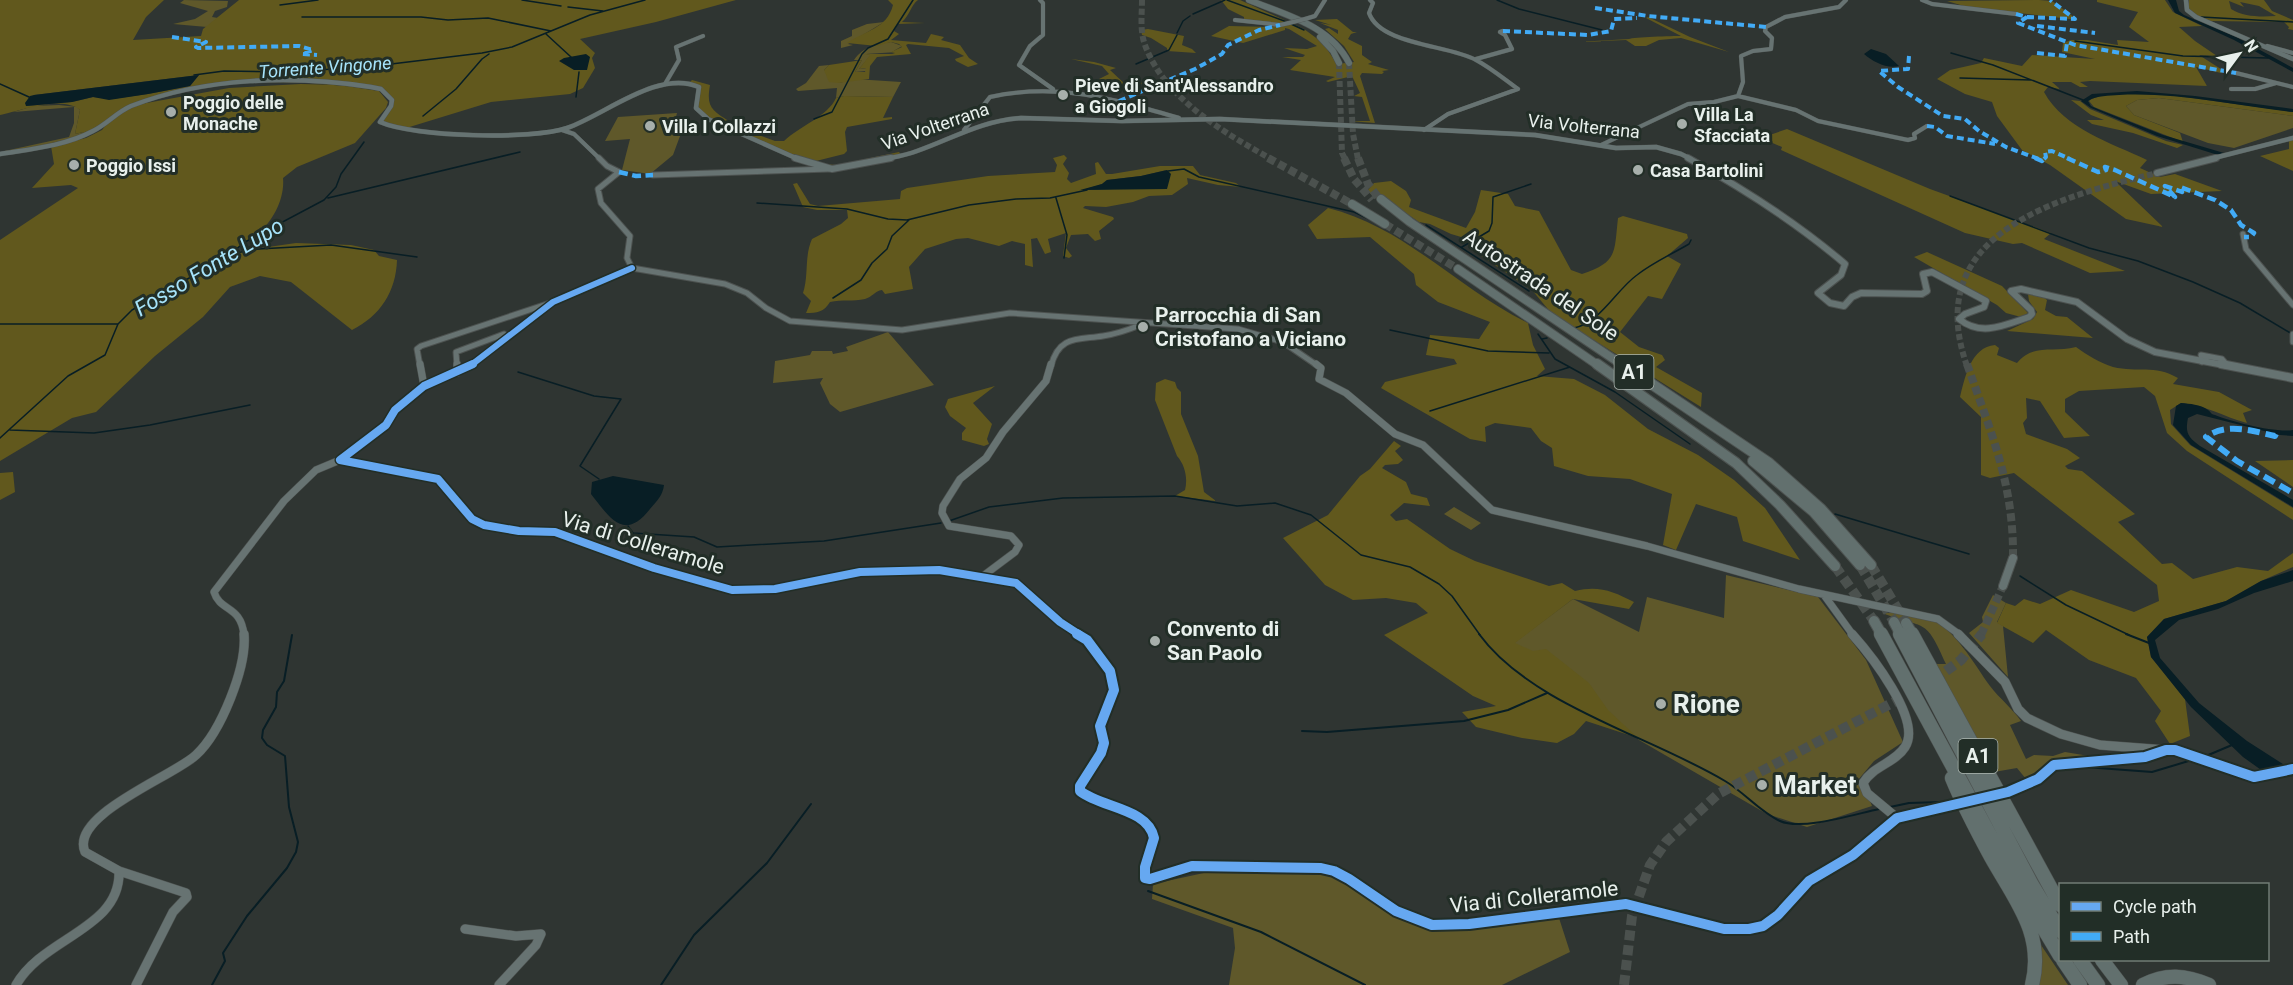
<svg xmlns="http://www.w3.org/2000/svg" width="2293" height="985" viewBox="0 0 2293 985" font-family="Roboto,sans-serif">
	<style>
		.green { fill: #5f582a }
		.forest { fill: #61581d; fill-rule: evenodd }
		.water { fill: #081e25 }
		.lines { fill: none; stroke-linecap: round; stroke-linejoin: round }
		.stream-far1 { stroke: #081e25; stroke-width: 1.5 }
		.stream { stroke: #081e25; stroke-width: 2 }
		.major-tunnel-far2 { stroke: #4b514e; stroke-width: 6; stroke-dasharray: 6 3; stroke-linecap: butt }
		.major-tunnel-far1 { stroke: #4b514e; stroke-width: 8; stroke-dasharray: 8 4; stroke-linecap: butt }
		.major-tunnel { stroke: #4b514e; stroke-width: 10; stroke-dasharray: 10 5; stroke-linecap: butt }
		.highway-tunnel-far2 { stroke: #4b514e; stroke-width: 6; stroke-dasharray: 6 3; stroke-linecap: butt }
		.highway-tunnel-far1 { stroke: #4b514e; stroke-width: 8; stroke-dasharray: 8 4; stroke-linecap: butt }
		.highway-tunnel { stroke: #4b514e; stroke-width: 10; stroke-dasharray: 10 5; stroke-linecap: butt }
		.minor-far3-casing { stroke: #4d5250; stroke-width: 4.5 }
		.minor-far2-casing { stroke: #4d5250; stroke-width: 7 }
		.minor-far1-casing { stroke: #4d5250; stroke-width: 8 }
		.minor-casing { stroke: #4d5250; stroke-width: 10 }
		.major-far2-casing { stroke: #4d5250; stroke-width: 5 }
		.major-far1-casing { stroke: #4d5250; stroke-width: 8 }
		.major-casing { stroke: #4d5250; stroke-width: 10 }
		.highway-far3-casing { stroke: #4d5250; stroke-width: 7 }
		.highway-far2-casing { stroke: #4d5250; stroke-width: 10 }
		.highway-far1-casing { stroke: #4d5250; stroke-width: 12 }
		.highway-casing { stroke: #4d5250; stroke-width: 15 }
		.minor-far3 { stroke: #677372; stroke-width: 4 }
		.minor-far2 { stroke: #677372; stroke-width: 5 }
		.minor-far1 { stroke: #677372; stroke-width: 7 }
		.minor { stroke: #677372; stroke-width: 9 }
		.major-far2 { stroke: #667372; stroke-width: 4.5 }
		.major-far1 { stroke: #667372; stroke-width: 6 }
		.major { stroke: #667372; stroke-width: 8 }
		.highway-far3 { stroke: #62706e; stroke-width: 6 }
		.highway-far2 { stroke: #62706e; stroke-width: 8 }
		.highway-far1 { stroke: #62706e; stroke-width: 10 }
		.highway { stroke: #62706e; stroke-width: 14 }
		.minor-bridge-casing { stroke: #4d5250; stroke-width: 4.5; stroke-linecap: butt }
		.minor-bridge { stroke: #677372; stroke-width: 4 }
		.quiet-far2 { stroke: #42abf6; stroke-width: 4; stroke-dasharray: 7 4; stroke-linecap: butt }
		.quiet-far1 { stroke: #42abf6; stroke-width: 4.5; stroke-dasharray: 9 4.5; stroke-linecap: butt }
		.quiet { stroke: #42abf6; stroke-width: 6; stroke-dasharray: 12 6; stroke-linecap: butt }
		.cycleway-far2-casing { stroke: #222e27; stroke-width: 9 }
		.cycleway-far1-casing { stroke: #222e27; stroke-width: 11 }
		.cycleway-casing { stroke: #222e27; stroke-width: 14 }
		.cycleway-far2 { stroke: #66a8f1; stroke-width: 6 }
		.cycleway-far1 { stroke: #66a8f1; stroke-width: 8 }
		.cycleway { stroke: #66a8f1; stroke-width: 10 }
		.poi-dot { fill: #a7afab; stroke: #222e27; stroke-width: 2 }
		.labels { text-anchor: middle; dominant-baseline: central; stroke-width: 6; stroke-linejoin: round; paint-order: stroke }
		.far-water-label { font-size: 18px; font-style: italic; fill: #a6e3fa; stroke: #222e27 }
		.far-poi-label { font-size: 18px; font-weight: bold; fill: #e8f0ec; stroke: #222e27; text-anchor: start }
		.far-street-label { font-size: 18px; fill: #e8f0ec; stroke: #222e27 }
		.shield { fill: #222e27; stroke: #adb6b1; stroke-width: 1.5 }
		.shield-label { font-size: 20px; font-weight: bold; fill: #e8f0ec }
		.street-label { font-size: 21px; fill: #e8f0ec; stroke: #222e27 }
		.poi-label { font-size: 21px; font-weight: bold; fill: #e8f0ec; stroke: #222e27; text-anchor: start }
		.water-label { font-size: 22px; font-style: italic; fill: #a6e3fa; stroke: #222e27 }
		.near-poi-label { font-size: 26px; font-weight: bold; fill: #e8f0ec; stroke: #222e27; text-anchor: start }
	</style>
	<rect width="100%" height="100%" fill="#2f3532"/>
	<!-- green -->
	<path class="green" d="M184,0L228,1L227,7L215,11L212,17L218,18L207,27L173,24L195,19L208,11L180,3Z
		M884,22L848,44L853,45L841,48V41L852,36V30L867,24Z
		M891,42L902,46L892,52H897L866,54L871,55L859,69L867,68L866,71L855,72L862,60H854C864,46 875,45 891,42Z
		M829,65L824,70L839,83L855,79L901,82L893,97L844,96L836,98L837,88L798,91L796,89L806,83L819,66Z
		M2159,98L2293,116V128L2234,148L2208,143L2134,115L2126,106L2137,100Z
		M59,105L77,107L80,110L75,134L88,131L82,136L31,148L0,152L69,137L74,123V107L14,112L33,106Z
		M677,113L673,128H683L673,155L650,174L622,170L630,139L605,141L618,117Z
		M888,332L934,385L840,412L830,404L820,383L823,378L773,383L775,361L810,355L812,351H832L833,354L848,351L846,347Z
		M1454,507L1481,523L1471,530L1444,514Z
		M1726,575L1818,597L1866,660L1903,742L1874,761L1858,780L1867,793L1872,806L1807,827L1767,814L1639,740L1514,643L1573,599L1639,632L1647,597L1724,618Z
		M1993,595L2006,603L1997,622L2003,626L2008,677L1969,633L1983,622L1982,617Z
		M1882,613C1897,613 1914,613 1928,618C1954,627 1974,664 1990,686C2000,699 2012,708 2021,721L2010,725L2026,759L2034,755L2053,756L2065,752L2083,755L2112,756L2050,761L2026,779L2017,768L1994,772L1934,664H1946C1925,616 1926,630 1882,613Z
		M1213,871L1330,875L1408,922L1442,929H1480L1559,918L1570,952L1502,985H1229L1235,948L1233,928L1152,899L1153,884Z
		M2041,945L2068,985H2039L2042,965Z"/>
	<!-- forest -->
	<path class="forest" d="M0,0H164L146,17L133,40L201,36L203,29L239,0H736L656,22L580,39L595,53L592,58L595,68L583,88L570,94L491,102L403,129L381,124L392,100L384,91C307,79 228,77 153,99C141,103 129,107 118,112C111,115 107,122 101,126C94,131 83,132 75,134L80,110C63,95 19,111 0,115ZM199,75L190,86L148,94L112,99L93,97L72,102L26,106L34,95Z
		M888,0H918C911,5 910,15 902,22L925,23L898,24L894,31L899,34L891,40L926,43L931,34L944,37L941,40L960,45L969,58L978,64L968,67L956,61L955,59L964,56L949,48L908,44L906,45L911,54L877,57L870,66L869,79L839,83L829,82L824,70L829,65L862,60L855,72H865L866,68L859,69L870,55L863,54H892L895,53L891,52L902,47L899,44L891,42L877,46L847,43C864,31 887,29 893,5Z
		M1221,0H1240L1304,29L1323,43L1337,64L1354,62L1344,46L1325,29L1329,28L1338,34V30L1320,23L1331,25L1315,20L1337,19L1353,32H1357L1351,34L1348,39L1362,46V55L1372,62L1368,64L1389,70L1382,71L1384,72L1382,74L1362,73L1360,76L1375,123L1349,121H1370L1362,97L1354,96L1360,93L1352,76L1328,82L1326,81L1335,77L1290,70L1301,60L1282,57H1303L1305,55L1284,48L1307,49L1317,46L1289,29L1285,28V30L1243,43L1211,36L1229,26L1277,27L1244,20V17L1228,9Z
		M2039,0L2052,1L2078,20L1967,7L1947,1Z
		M2097,0H2165L2173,12L2202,26L2179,27L2195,41L2217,56L2199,55L2224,71L2221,73L2196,67L2207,86L2090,81L2080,82L2088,87H2080L2071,82H2052L2060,89L2048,87L2044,92C2064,129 2112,143 2147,160L2140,168L2160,177L2175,174L2222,191L2151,194L2115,181L2163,227L2126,219L2050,165L2022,150L1997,116L1992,102L1965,94L1937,79L1950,70L1981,63L1984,58L2022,66L2032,55L2095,59L2062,52L2063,43L2071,40H2087L2118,45L2117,40L2149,42L2129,27L2138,12L2097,2Z
		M2189,0H2264L2272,11L2293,20V30L2288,29L2289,27L2284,22L2209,21L2201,19L2188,9ZM2229,1L2244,7L2240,2L2259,6L2276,16C2260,17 2244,17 2231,9Z
		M1648,17L1690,37L1729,52L1681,38L1659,40L1646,46H1635L1626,40L1577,42L1629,39C1633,37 1673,36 1681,36L1646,18Z
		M1148,29L1184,36L1182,45L1192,49L1196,53L1167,51V48L1151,38L1142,35L1141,30Z
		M1071,59L1094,62L1116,68L1110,70L1126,85L1158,80L1166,84L1148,89L1145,88L1154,84C1136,81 1115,91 1099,79L1109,74L1102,66Z
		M692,80L710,85C706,108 712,110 730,122L718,124L696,108L699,92L696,85L690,82Z
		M301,84L339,85L379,91L388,102L386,108L355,143L297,167L283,178C285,198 273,222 257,234C247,242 242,242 234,252L296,243L351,245L374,250L379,256L397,260C396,292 380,316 352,330L291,282L260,276L230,287L203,317L155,356L96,412L72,418L0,461V240L78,188L71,185L32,188L54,164L51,146L86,138L102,130L109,121L120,113L141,104L229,88Z
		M2163,94L2293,112V116L2159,98L2137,100L2126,106L2134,115L2180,133L2183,142L2094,107L2089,101C2100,91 2147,94 2163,94Z
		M844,96L893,97L883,118L892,117V119L847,127L845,132L847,151L844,154L808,163L837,165L899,152L902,156C880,161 855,169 832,169C803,168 767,145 740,134L745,130L775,141H784C800,126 828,116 836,98Z
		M2071,100L2080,101L2090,109L2166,141L2183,145L2177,148L2133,133L2092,124L2087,120H2104L2091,115Z
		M1787,129L1930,189L2051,233L2044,239L2125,271L2090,273L2022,243L2013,244L1965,233L1781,150L1782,147L1761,138Z
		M2293,140V171L2260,156L2289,149V141Z
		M1064,155L1067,158L1063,164L1069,173L1067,179L1071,183L1096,174L1095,163L1098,162L1106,174H1112L1160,166H1193L1200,175L1236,183L1241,187L1218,185L1187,178L1188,184L1172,195L1149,196L1133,202L1106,207L1085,206L1083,208L1113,217L1114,219L1099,231L1101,239L1095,241L1088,234L1071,235L1066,248L1072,256L1069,258L1063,256L1066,233L1048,239L1051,252L1045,254L1037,238L1031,239L1033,267L1025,265V244L1012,241L999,246L968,238L956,239L925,249L909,267L913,289L885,294L882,290C875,291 872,297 865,299C853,302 842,299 830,302C824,312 817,313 806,313L811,301L803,293C809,275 804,257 812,239L841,224L848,218L847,210H817L803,207L793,184L797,183L810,204L818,206L900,199L901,191L907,188L988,176L1055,172L1057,165L1053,158ZM1167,170L1113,189L1083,190L1102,184L1107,180L1141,176Z
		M1391,181L1406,191L1411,200L1409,207L1466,228L1475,212L1481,190L1508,194L1515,206L1539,211L1571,270L1582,274C1618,262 1614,253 1618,218L1623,216L1687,234L1688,238L1667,256L1681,264L1662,299L1648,296L1620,332L1639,347L1662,355L1665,360L1656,367L1702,393L1701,407L1552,314L1532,290L1471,249L1478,246L1468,239L1451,234L1430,224L1419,222L1385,199H1377L1367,191L1374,183Z
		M1328,208C1405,227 1458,289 1528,323L1533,345L1545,369L1537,376L1574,379L1605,395L1648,429L1698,455L1734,480L1765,508L1800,560L1743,541L1737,517L1696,504L1676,550L1663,545L1672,494L1630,479L1588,476L1554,466L1552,448L1541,441L1531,428L1495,423L1485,427L1486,442L1470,439L1381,388L1385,382L1457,364L1454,359L1426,355L1430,335L1479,339L1490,322L1438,302L1416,285L1414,274L1370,237L1317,239L1308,225Z
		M1927,252L2002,286L2028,313L2021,317L2006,313L1997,305L1914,257Z
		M2028,294H2039L2047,300L2045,310L2056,316L2067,317L2093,338L2007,331L2033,319L2037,312L2029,301Z
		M1995,345L1999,348L1997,355L2017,363C2033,343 2053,353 2076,347C2087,355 2100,363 2113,367C2138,373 2154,364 2178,378L2173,384L2219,392L2252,410L2243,413L2247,423C2224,417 2206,405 2181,403L2170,410L2171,424L2190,445L2293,508V520L2187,451L2167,433L2155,396L2144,387L2079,391L2065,399V412L2090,436L2064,438L2040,401L2026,398L2027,418L2023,423L2026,434L2067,449L2080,458L2065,466L2068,469L2082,471L2135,514L2118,522L2162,564L2172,563L2193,579L2237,567L2268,571L2293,553V567L2261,581L2226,601L2164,619L2147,637L2151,657L2185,699L2190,736L2170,744L2155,721L2161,711L2136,678L2089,660L2046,630L2033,643L1997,623L2006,603L2015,606L2024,599L2040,604L2071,590L2134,612L2159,601L2157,585L2014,473L1990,478L1981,475V417L1960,397C1965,377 1971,347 1995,345Z
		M1165,379L1175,382L1177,388L1181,392V414L1198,456L1204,492L1216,501L1175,496L1185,490C1188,478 1185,465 1177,456L1155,400L1156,383Z
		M995,386L973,403L992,424L987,439L989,444L984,446L962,440V433L966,428L950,416L945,407L948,399Z
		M1394,441L1401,446L1395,451L1403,460L1398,464L1385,465L1382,468L1406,482L1411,494L1427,498L1430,506L1404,503L1390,515L1396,521L1407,519L1450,549L1475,561L1549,586L1562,583L1575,591C1598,585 1613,591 1634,602L1629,609L1573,599L1515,643L1533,651L1546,649L1589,683L1608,710L1638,738L1586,721L1574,734L1557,743L1522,738L1476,727L1462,712L1496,706L1473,696L1384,635L1428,613L1416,603L1386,598L1353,600L1325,585L1283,538L1328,515L1360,476L1370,469Z
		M2293,460V487L2255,461Z
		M13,472L15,492L0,500V473Z"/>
	<!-- water -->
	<path class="water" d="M2168,0H2176L2179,11L2184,15L2238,38L2293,68V72L2234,40L2175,13Z
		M1871,49L1886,54L1899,66C1887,69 1873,62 1864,54Z
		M586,54L590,57L587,70H574L559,61L564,58Z
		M199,75L190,86L148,94L109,100L93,97L72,102L26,106L25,103L30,96L34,95Z
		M2137,91L2195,96L2293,109V112C2235,106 2178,92 2119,95C2109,96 2097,95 2088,101L2091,106L2100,110L2163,135L2224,153L2218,155L2157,136L2091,108L2081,101L2092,94Z
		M1167,170L1171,174L1167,189L1080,190L1102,184L1107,180L1141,176Z
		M2181,403C2190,404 2200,404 2208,410C2213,414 2209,413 2215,415C2232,422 2276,433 2293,430V436L2280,435L2197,414L2188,418C2185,433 2188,437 2200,446L2293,500V507L2191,445L2173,425L2176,406Z
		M613,476L664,485C663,495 657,501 650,509C624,542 610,518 591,494L592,482Z
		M2293,570V581L2254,593L2218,609L2179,620L2155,640L2160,658L2199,703L2247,741L2286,766L2264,772L2243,757L2191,707L2151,657L2147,637L2164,619L2226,601L2261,581Z"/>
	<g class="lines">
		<!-- stream-far1 -->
		<path class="stream-far1" d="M522,0L561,6
			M1227,0L1287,22
			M1497,0L1519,9L1602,30
			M280,5L318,0
			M568,7L603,11
			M1193,14L1225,0
			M302,17H421L448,20L488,18L551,31
			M2201,17L2293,22
			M1291,24L1304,30
			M1177,33L1183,21L1190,16
			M546,34L571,57
			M2075,41L2183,56L2268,58
			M1951,53L1993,65L2083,100
			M1136,64L1169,50L1177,35
			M194,75L224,71L294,72L383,65L482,53L512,47L590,15L645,0
			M1960,78L2031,80
			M0,84L29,97
			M576,97L579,72
			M423,116L456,89L482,59L489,54
			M814,119L832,112L862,54L868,48L888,39L913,0
			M1168,171L1184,169L1199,177L1354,212L1373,221
			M1950,196L2089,248L2138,261L2193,282L2240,303L2292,334
			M328,198L520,152
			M1056,198L1067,235L1064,258
			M757,203L847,209L888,219L907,220L969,205L1016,199L1050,198L1087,190
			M1426,225L1529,291
			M1462,247L1489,231L1492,223L1493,197L1531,184
			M230,254L258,249L331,245L417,257
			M833,298L861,280L872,263L887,249L892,236L909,220
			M0,324H118
			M1574,328C1601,322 1616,290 1637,275C1652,263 1672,254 1689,244L1691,240
			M1390,330L1488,351L1549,353
			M1538,334L1555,359L1615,392L1690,444
			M1542,339L1547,338
			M518,372L594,396L621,399L580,466L599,479
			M1430,411L1570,367
			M10,430L94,433L150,425L250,405
			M0,438L68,376L105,355L118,324L132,310L225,258L245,242L324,200L336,187L341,174L364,142
			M1835,514L1969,554
			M949,521L989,507L1063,498L1175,496L1237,506L1275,503L1311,515L1361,555L1410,567L1439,584L1452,596L1480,635
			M628,526L633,533L694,537L717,547L824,541L941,523
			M2020,576L2066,605L2129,635"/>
		<!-- stream -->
		<path class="stream" d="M1479,634C1531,705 1650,736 1725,781C1744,792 1760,812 1780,821C1802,831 1855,814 1879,809
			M2126,634L2149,643
			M1302,731L1327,732L1464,721L1508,710L1547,693
			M2206,756L2232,745
			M2085,767L2152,772L2192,760
			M1890,807L1909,803L1942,802
			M1148,891L1261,932L1365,985
			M212,985L225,961L223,953L247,916L287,868L296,852L298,842L289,807L285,756L267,745L262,738L263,730L276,707L277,692L284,681L292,635
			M661,985L694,935L767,863L811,804"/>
		<!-- major-tunnel-far2 -->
		<path class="major-tunnel-far2" d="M1967,366C1920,233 2058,197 2157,173"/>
		<!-- major-tunnel-far1 -->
		<path class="major-tunnel-far1" d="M1967,364C1991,433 2014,484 2013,558
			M1981,635L2003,586"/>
		<!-- major-tunnel -->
		<path class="major-tunnel" d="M1934,680L1961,660L1982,634
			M1624,985L1632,916L1650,865L1666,842L1718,794L1915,691"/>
		<!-- highway-tunnel-far2 -->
		<path class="highway-tunnel-far2" d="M1142,0C1142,13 1140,29 1144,42C1162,97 1223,132 1271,159
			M1339,63L1342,153L1345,159
			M1349,63L1353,134L1358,159"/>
		<!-- highway-tunnel-far1 -->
		<path class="highway-tunnel-far1" d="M1268,158L1352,204
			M1344,158L1354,179L1372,200
			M1358,158L1368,184L1378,197
			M1385,224L1458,269"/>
		<!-- highway-tunnel -->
		<path class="highway-tunnel" d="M1860,565L1894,622
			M1871,565L1906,623
			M1835,566L1874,621"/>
		<!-- minor-far3 casing -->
		<g class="minor-far3-casing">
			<path id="minor-far3" d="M1040,0L1043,3V35L1030,46L1019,65L1053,89
				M1370,0L1373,3L1369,13C1380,45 1449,45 1476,60C1491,68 1504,79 1518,89L1448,114L1424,130
				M1922,0L1932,4L2016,14
				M1305,19L1315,16L1325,0
				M1235,20L1280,25L1289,23
				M2267,46L2293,53
				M1476,59L1512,49L1505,35L1500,32L1503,31
				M2236,73L2293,87
				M665,84L679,60L676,47L703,36
				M2231,89H2255L2276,83
				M1738,96L1796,110L1818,121L1908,140L1915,138L1914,134L1927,126
				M562,130L574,134L600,159
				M964,130L990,97C1058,82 1114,99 1179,118
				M1601,145L1688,104L1714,102L1738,96L1743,82L1741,56L1753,51L1771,49L1772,38L1765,31L1766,27L1785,17L1839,7L1846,0"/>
		</g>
		<!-- minor-far2 casing -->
		<g class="minor-far2-casing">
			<path id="minor-far2" d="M599,158L607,166L619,172
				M619,172L598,189L601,203L630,236L627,258L632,268
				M653,175L829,169
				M2243,234L2246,249L2293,305
				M632,268L725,284L747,293L766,308L790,321L902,330L1010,313L1238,329L1283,342L1318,366
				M2293,334V342
				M2202,362L2201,355L2222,359L2227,365
				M420,366L417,349L421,346L550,303
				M457,366L456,352L504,334
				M470,366L553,302L632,268
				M1051,366C1059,335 1078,340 1103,336C1116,334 1128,330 1140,325"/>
		</g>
		<!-- minor-far1 casing -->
		<g class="minor-far1-casing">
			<path id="minor-far1" d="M420,364L424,386
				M457,364V373
				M473,364L424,386L395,410L386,425L340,460L438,479L472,519L484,525L519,531L555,532L654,568L732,590L775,589L860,572L939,570L1016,583L1060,622L1080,635
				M1316,364L1321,368L1319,379L1346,393L1395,434L1423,445L1492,510L1647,546L1799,589L1938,619L1960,635
				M983,576L1015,552L1019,545L1011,536L949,526L942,513L943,506L960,479L986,458L1003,432L1046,381L1051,364
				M1824,595L1853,635
				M244,635C241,605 220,612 214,592L284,501L316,470L340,460"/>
		</g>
		<!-- minor casing -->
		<g class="minor-casing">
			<path id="minor" d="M1077,634L1087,640L1110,671L1114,690L1100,726L1104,743L1101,753L1080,786V791C1101,808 1148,808 1154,838L1144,872L1145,878L1150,879L1192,866L1321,868L1334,871L1349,879L1396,911L1432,925L1469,924L1626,904L1724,929H1749L1763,926L1778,915L1809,881L1853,855L1897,818L1955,804
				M1852,634C1869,653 1923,720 1905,747C1895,763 1873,766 1863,783L1867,793L1897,818
				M1958,634L2005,682L2018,709L2027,718L2061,734L2100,745L2166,750
				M2008,792L2038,779L2054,765L2145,757L2166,750H2175L2254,777L2293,769
				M119,871L186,893L187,897L173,912L136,985
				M465,929L516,936L541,934L536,945L499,985
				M16,985C43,937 121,929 119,871L85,852C69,815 174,776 196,755C221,732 247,667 244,634"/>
		</g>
		<!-- major-far2 casing -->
		<g class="major-far2-casing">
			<path id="major-far2" d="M2186,0L2187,10L2196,17L2293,59
				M0,154C31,149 65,146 93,131C107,124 117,112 131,106C206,77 293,75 371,87L381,89L392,100L391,106L380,122C414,137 532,140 567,128C605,115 658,69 699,87L696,108L708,119L798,159
				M885,159C895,157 907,155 917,151C954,138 980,121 1021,118L1122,121L1220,119L1535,135L1616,148L1656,147L1681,154L1691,159
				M2210,159L2293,138"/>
		</g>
		<!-- major-far1 casing -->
		<g class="major-far1-casing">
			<path id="major-far1" d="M795,158L832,169L891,158
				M1688,158C1744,189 1796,222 1845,264L1841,275L1818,293L1830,303L1844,306L1852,297L1861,293L1922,294L1927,291L1923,274L1932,272L1986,301L1984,307L1965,314L1959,319C1981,337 2005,325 2029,317L2032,314L2031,310L2011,291L2021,289L2077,302L2127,339L2155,352L2229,366
				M2157,173L2216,158"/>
		</g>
		<!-- major casing -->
		<g class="major-casing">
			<path id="major" d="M2221,364L2293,378
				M2003,586L2013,558"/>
		</g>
		<!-- highway-far3 casing -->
		<g class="highway-far3-casing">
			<path id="highway-far3" d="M1249,0C1285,15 1330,25 1349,63
				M1320,37L1333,51L1339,63"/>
		</g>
		<!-- highway-far2 casing -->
		<g class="highway-far2-casing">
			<path id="highway-far2" d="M1381,199L1410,222L1624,366
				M1352,204L1385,224
				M1458,269L1599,366"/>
		</g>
		<!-- highway-far1 casing -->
		<g class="highway-far1-casing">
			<path id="highway-far1" d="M1597,364L1736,463L1780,505L1835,566
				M1622,364L1769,463L1821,509L1871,565
				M1753,461L1814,512L1860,565
				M1874,621L1882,635
				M1894,622L1901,635
				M1906,623L1913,635"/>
		</g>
		<!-- highway casing -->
		<g class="highway-casing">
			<path id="highway" d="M1881,634L2011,874L2060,956
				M1900,634L2032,885L2060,931
				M1912,634L2060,905
				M1952,778C1963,805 1977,831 1991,857C2015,900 2045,934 2032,985
				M2063,960L2080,985
				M2080,960L2098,985
				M2102,960L2121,985
				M2143,985C2166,973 2186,975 2209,985"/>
		</g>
		<!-- minor-far3 -->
		<use href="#minor-far3" class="minor-far3"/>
		<!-- minor-far2 -->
		<use href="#minor-far2" class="minor-far2"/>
		<!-- minor-far1 -->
		<use href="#minor-far1" class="minor-far1"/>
		<!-- minor -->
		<use href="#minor" class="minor"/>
		<!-- major-far2 -->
		<use href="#major-far2" class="major-far2"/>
		<!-- major-far1 -->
		<use href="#major-far1" class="major-far1"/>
		<!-- major -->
		<use href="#major" class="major"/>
		<!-- highway-far3 -->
		<use href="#highway-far3" class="highway-far3"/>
		<!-- highway-far2 -->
		<use href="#highway-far2" class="highway-far2"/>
		<!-- highway-far1 -->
		<use href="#highway-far1" class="highway-far1"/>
		<!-- highway -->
		<use href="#highway" class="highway"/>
		<!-- minor-bridge casing -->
		<g class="minor-bridge-casing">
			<path id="minor-bridge" d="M1289,23L1305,19"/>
		</g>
		<!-- minor-bridge -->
		<use href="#minor-bridge" class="minor-bridge"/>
		<!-- quiet-far2 -->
		<path class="quiet-far2" d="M1595,8L1648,16L1766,27
			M2016,14L2027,17L2018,23L2075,45L2236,73
			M2027,17L2075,19L2050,0
			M2037,26L2095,33
			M1503,31L1588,35L1611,31L1614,19L1637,18
			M172,37L206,42L196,47L198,48L299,46L313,50L302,54L317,55
			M2037,53L2065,56L2067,43
			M1909,56L1908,69L1879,71L1898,87L1943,116L1965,119L1979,131L2006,147L2039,159
			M1119,101L1195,69L1222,54L1228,45L1259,30L1280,25
			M1927,126L1935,127L1947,136L1995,144
			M2044,159L2046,157L2045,152L2052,151L2070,159"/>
		<!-- quiet-far1 -->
		<path class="quiet-far1" d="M2035,158L2042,161L2045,158
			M2067,158L2098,172L2106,170L2105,167L2115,170L2175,197L2165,186L2182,192L2180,187L2215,200L2231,210L2241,225L2254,233L2251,237H2244
			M619,172L636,176L653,175"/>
		<!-- quiet -->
		<path class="quiet" d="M2276,434L2275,436C2252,431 2227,422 2206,437L2237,461L2293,493"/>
		<!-- cycleway-far2 casing -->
		<g class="cycleway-far2-casing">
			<path id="cycleway-far2" d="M470,366L553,302L632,268"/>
		</g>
		<!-- cycleway-far1 casing -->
		<g class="cycleway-far1-casing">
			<path id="cycleway-far1" d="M473,364L424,386L395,410L386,425L340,460L438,479L472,519L484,525L519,531L555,532L654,568L732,590L775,589L860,572L939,570L1016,583L1060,622L1080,635"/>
		</g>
		<!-- cycleway casing -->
		<g class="cycleway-casing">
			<path id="cycleway" d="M1077,634L1087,640L1110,671L1114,690L1100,726L1104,743L1101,753L1080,786V791C1101,808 1148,808 1154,838L1145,867V878L1150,879L1192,866L1321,868L1334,871L1349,879L1396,911L1432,925L1469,924L1626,904L1724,929H1749L1763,926L1778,915L1809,881L1853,855L1897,818L2008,792L2038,779L2054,765L2145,757L2166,750H2175L2254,777L2293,769"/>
		</g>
		<!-- cycleway-far2 -->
		<use href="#cycleway-far2" class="cycleway-far2"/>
		<!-- cycleway-far1 -->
		<use href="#cycleway-far1" class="cycleway-far1"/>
		<!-- cycleway -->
		<use href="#cycleway" class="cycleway"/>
	</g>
	<!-- markers -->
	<g class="poi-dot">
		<circle cx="1063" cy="95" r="6"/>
		<circle cx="171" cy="112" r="6"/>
		<circle cx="1682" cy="124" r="6"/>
		<circle cx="650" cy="126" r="6"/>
		<circle cx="74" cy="165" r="6"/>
		<circle cx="1638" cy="170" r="6"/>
		<circle cx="1143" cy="327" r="6"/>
		<circle cx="1155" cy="641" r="6"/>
		<circle cx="1661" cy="704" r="6"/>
		<circle cx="1762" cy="785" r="6"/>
	</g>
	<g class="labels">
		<!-- far-water labels -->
		<g class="far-water-label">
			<text transform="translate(325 67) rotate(-4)">Torrente Vingone</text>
		</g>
		<!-- far-poi labels -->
		<g class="far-poi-label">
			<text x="1075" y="85">Pieve di Sant'Alessandro<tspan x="1075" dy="21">a Giogoli</tspan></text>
			<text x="183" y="102">Poggio delle<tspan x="183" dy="21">Monache</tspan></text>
			<text x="1694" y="114">Villa La<tspan x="1694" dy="21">Sfacciata</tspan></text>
			<text x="662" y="126">Villa I Collazzi</text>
			<text x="86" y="165">Poggio Issi</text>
			<text x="1650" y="170">Casa Bartolini</text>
		</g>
		<!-- far-street labels -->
		<g class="far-street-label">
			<text transform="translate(935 126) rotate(-19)">Via Volterrana</text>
			<text transform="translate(1584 126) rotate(6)">Via Volterrana</text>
		</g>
		<!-- shield labels -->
		<g class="shield">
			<rect x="1614.5" y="355" width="39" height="34" rx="4.5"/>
			<rect x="1958.5" y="739" width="39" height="34" rx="4.5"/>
		</g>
		<g class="shield-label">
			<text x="1634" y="372">A1</text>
			<text x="1978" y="756">A1</text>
		</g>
		<!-- street labels -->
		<g class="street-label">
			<text transform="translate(1541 285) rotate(34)">Autostrada del Sole</text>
			<text transform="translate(643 543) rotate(17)">Via di Colleramole</text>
			<text transform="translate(1534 897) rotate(-6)">Via di Colleramole</text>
		</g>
		<!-- poi labels -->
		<g class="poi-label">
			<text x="1155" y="315">Parrocchia di San<tspan x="1155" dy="24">Cristofano a Viciano</tspan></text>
			<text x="1167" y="629">Convento di<tspan x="1167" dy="24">San Paolo</tspan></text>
		</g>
		<!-- water labels -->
		<g class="water-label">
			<text transform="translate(209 267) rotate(-31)">Fosso Fonte Lupo</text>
		</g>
		<!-- near-poi labels -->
		<g class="near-poi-label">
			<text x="1673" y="704">Rione</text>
			<text x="1774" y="785">Market</text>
		</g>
	</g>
	<!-- legend -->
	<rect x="2059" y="883" width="210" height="78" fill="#222e27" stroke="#717c76" stroke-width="1.5"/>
	<rect x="2071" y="902" width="30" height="9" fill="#66a8f1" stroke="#717c76" stroke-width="1.5"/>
	<text x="2113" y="913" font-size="18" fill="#e8f0ec">Cycle path</text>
	<rect x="2071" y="932" width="30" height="9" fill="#42abf6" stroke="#717c76" stroke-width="1.5"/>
	<text x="2113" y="943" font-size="18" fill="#e8f0ec">Path</text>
	<!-- north arrow -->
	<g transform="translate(2239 54) rotate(57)" stroke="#222e27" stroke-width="4.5" paint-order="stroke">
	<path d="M0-4.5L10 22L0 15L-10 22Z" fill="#e8f0ec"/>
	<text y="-9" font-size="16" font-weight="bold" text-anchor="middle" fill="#e8f0ec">N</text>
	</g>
</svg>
